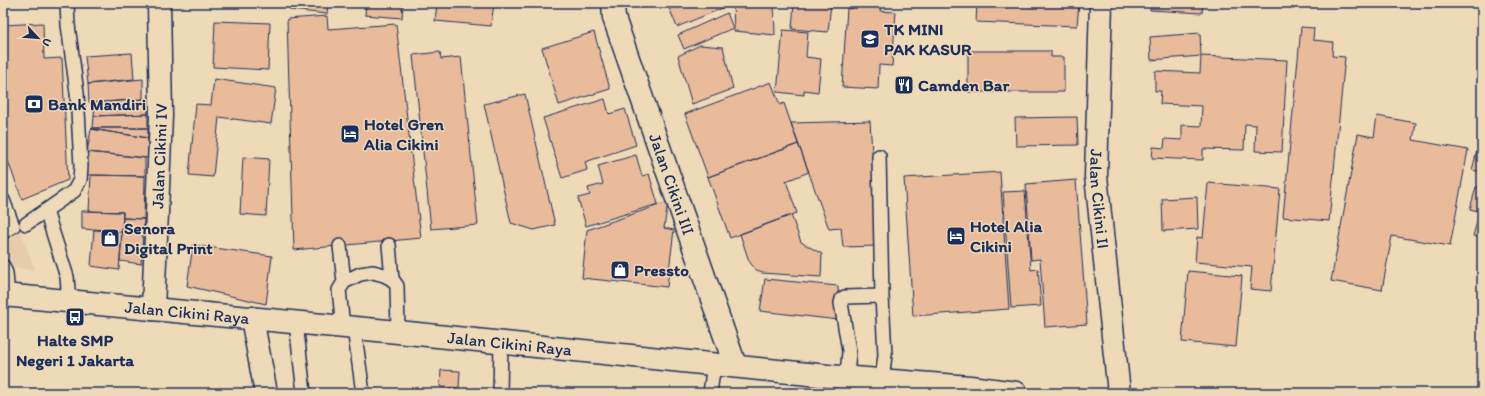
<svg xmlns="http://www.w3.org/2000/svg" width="1485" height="396" viewBox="0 0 1485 396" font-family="Itim,sans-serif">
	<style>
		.built { fill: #e6cbac }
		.building { fill: #eabb9a; stroke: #1b2f5e }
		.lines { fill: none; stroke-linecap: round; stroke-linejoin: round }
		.lane-casing { stroke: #1b2f5e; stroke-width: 16 }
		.street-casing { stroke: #1b2f5e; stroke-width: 25 }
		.secondary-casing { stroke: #1b2f5e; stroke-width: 25 }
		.lane { stroke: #efdab8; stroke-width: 13 }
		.street { stroke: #efdab8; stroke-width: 22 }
		.secondary { stroke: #efdab8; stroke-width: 22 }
		.labels { text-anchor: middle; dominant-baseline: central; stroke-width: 3; stroke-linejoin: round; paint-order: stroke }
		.poi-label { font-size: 17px; font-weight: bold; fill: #1b2f5e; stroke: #efdab8; text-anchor: start }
		.street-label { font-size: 17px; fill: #1b2f5e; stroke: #efdab8 }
	</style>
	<rect width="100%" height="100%" fill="#efdab8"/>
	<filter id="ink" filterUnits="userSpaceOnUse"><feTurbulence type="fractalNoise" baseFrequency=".025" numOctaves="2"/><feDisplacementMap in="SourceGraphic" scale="8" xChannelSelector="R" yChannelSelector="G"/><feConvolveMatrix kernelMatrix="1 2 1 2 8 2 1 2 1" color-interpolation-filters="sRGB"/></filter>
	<g filter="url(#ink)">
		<!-- built -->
		<path class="built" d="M3,185L35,270L3,266Z"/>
		<!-- building -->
		<path class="building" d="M290,3H328L327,14L290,10Z
			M366,3H403L402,18L365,15Z
			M437,3H494L491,26L435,21Z
			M667,3H723L725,7L677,27Z
			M733,3H774L775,35L734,31Z
			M794,3H831L828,32L792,29Z
			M852,3H881L880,11L896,12L892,66L879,65L878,89L842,87L847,8L852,9Z
			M977,3H1079L1077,26L976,22Z
			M1150,3H1203L1202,13L1150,10Z
			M727,13L733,28L684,49L678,35Z
			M327,16L328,29L396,24L421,238L294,250L287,19Z
			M215,21L270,23L268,70L213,67Z
			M43,23L44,59L62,58L68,180L22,199L3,148V25Z
			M1301,27L1314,28L1313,40L1333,42L1332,56L1345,57L1329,221L1283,217Z
			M783,30L808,32L806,57L821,59L818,92L804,90V95L777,92Z
			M594,32L610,89L559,105L542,48Z
			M1200,33L1201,56L1151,60L1150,37Z
			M700,45L723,47L733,89L692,104L678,56Z
			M968,51H1051V57H1064V92H968Z
			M440,52L441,59L461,57L478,225L431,229L413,55Z
			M132,53L134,79L88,84L85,56Z
			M1201,56L1287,60L1282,152L1255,151L1256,125L1245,124L1244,150L1203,149V160L1152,158L1153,147L1164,148L1165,139L1182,140V125L1201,126L1202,106L1160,104L1161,91H1155V71L1200,73Z
			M143,79V99L89,103L88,84Z
			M214,79L276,88L271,124L219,117L213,177L189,175L196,104L211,105Z
			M771,82L780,105L784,103L798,144L708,177L685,114Z
			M525,94L555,225L534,230L511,223L484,104Z
			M147,99L148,114L94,116L95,103Z
			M605,99L609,114L625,109L636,145L585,162L587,170L562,178L543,118Z
			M148,114V128H93L94,116Z
			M1377,116L1416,123L1413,140L1468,150L1450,246L1392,236L1382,290L1331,281L1358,134L1374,137Z
			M1077,117L1078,145L1016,146L1015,118Z
			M870,121L878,246L843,247L841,228L829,229L791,123Z
			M93,128H148V138L91,129Z
			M91,129L148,138V158L87,152Z
			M1482,132V172L1472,170Z
			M798,144L809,172L786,181L797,213L730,238L708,177Z
			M87,152L145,158V176L86,175Z
			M636,155L642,176L649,174L658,204L586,226L578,198L590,195L588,188L603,184L598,166Z
			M243,157L269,159L266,216L240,214Z
			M1000,172L1009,309L913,316L904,178Z
			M91,175L145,176L144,219L123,218V212L89,211Z
			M1076,180L1087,324L1045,327L1040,259L1031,260L1026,184Z
			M1208,183L1280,189L1271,291L1250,289L1252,267L1195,262L1197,237L1203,238Z
			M1476,187L1482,188V212L1470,209Z
			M1025,191L1031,270L1038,269L1041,306L1011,308L1003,192Z
			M1197,197L1198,229L1163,231L1162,199Z
			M668,202L664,228L674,230L667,287L582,278L587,230Z
			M82,211L123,212L122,232L82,229Z
			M791,215L801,242L822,254L821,277L762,273L755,269L749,261L740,234Z
			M123,218L144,219L141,264L120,261Z
			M1478,218L1482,219V238L1473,236Z
			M94,229L122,232L119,270L91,266Z
			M193,245L272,256L266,304L187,286Z
			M1188,271L1242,276L1236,347L1182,342Z
			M765,279L838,286L839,320L760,311Z
			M441,370L460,371L459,388L440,387Z
			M193,390V393L160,392Z
			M242,390L243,393H196Z
			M119,391L160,392V393H120Z"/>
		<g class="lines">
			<!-- lane casing -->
			<g class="lane-casing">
				<path id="lane" d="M3,200L13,226L3,232
					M46,211L67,277L69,302
					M26,224L74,191L80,180L81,166L77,93L68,25L67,3
					M389,245L392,279
					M340,246L344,282
					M3,266L6,273L8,296
					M882,296L885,355L882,380
					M296,323L304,393
					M343,327L339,290L344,282L360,274L373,272L384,275L392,279L397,286L398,332
					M354,328L363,393
					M847,377L849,351L841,303L842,299L845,297L882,296L879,156
					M500,393L501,342
					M710,393L714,364"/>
			</g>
			<!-- street casing -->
			<g class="street-casing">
				<g id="street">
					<path id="s1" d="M613,3L614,18L735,365"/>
					<path id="s2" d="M153,309L161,116L159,3"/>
					<path d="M252,318L266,393"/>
				</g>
			</g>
			<!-- secondary casing -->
			<g class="secondary-casing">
				<g id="secondary">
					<path id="s3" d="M1101,3L1096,176L1119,393"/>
					<path id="s4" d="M3,295L398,332L828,376L970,387L1016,393"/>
				</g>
			</g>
			<!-- lane -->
			<use href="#lane" class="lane"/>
			<!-- street -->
			<use href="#street" class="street"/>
			<!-- secondary -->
			<use href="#secondary" class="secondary"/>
		</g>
	</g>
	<!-- icons -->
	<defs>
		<g id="school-square" transform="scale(1)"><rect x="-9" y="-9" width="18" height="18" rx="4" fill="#1b2f5e" stroke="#efdab8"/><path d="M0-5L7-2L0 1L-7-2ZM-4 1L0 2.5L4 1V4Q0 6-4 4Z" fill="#fff"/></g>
		<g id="restaurant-square" transform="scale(1)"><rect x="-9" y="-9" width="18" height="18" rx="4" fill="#1b2f5e" stroke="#efdab8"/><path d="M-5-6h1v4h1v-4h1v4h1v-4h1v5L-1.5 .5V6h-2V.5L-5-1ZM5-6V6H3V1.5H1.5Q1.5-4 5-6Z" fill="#fff"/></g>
		<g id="bank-square" transform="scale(1)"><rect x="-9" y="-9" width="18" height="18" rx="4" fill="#1b2f5e" stroke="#efdab8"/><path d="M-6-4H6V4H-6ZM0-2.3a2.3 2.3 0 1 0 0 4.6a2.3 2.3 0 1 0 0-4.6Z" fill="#fff"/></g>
		<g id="hotel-square" transform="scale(1)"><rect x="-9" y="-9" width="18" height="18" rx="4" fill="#1b2f5e" stroke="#efdab8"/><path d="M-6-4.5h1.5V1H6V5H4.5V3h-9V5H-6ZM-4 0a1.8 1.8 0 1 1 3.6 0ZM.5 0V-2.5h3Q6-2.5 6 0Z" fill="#fff"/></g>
		<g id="shop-square" transform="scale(1)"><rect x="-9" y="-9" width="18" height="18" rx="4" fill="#1b2f5e" stroke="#efdab8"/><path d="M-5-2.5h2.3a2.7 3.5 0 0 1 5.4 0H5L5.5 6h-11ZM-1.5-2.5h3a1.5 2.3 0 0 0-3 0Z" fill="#fff"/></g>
		<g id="bus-square" transform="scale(1)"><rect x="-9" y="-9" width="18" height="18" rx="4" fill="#1b2f5e" stroke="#efdab8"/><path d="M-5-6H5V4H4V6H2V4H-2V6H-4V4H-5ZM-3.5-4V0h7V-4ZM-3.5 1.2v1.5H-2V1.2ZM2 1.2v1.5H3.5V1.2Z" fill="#fff"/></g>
	</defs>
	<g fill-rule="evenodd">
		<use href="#school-square" x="870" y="39"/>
		<use href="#restaurant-square" x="904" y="85"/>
		<use href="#bank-square" x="34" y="104"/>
		<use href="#hotel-square" x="350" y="134"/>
		<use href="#hotel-square" x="956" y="236"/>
		<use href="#shop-square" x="110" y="238"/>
		<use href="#shop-square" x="620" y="270"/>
		<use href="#bus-square" x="75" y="317"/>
	</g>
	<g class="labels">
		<!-- poi labels -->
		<g class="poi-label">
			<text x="884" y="29">TK MINI<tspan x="884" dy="20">PAK KASUR</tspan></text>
			<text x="918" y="85">Camden Bar</text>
			<text x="48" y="104">Bank Mandiri</text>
			<text x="364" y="124">Hotel Gren<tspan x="364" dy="20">Alia Cikini</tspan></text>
			<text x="970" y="226">Hotel Alia<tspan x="970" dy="20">Cikini</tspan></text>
			<text x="124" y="228">Senora<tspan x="124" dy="20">Digital Print</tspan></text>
			<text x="634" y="270">Pressto</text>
			<text x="75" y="340" text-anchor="middle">Halte SMP<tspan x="75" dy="20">Negeri 1 Jakarta</tspan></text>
		</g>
		<!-- street labels -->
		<g class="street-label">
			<text stroke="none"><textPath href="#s2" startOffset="153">Jalan Cikini IV</textPath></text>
			<text stroke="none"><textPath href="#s1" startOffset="191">Jalan Cikini III</textPath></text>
			<text stroke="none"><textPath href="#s3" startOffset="196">Jalan Cikini II</textPath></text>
			<text stroke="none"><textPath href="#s4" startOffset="185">Jalan Cikini Raya</textPath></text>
			<text stroke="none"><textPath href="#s4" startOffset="509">Jalan Cikini Raya</textPath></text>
		</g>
	</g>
	<!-- margin -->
	<rect width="1485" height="396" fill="none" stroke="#efdab8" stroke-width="16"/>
	<rect x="8" y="8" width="1469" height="380" fill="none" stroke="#1b2f5e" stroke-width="1.5" filter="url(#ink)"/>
	<!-- north arrow -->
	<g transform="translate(38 38) rotate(116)" stroke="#efdab8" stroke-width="3" paint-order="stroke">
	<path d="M0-3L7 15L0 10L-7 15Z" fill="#1b2f5e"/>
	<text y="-6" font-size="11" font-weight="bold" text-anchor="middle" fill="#1b2f5e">U</text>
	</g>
</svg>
